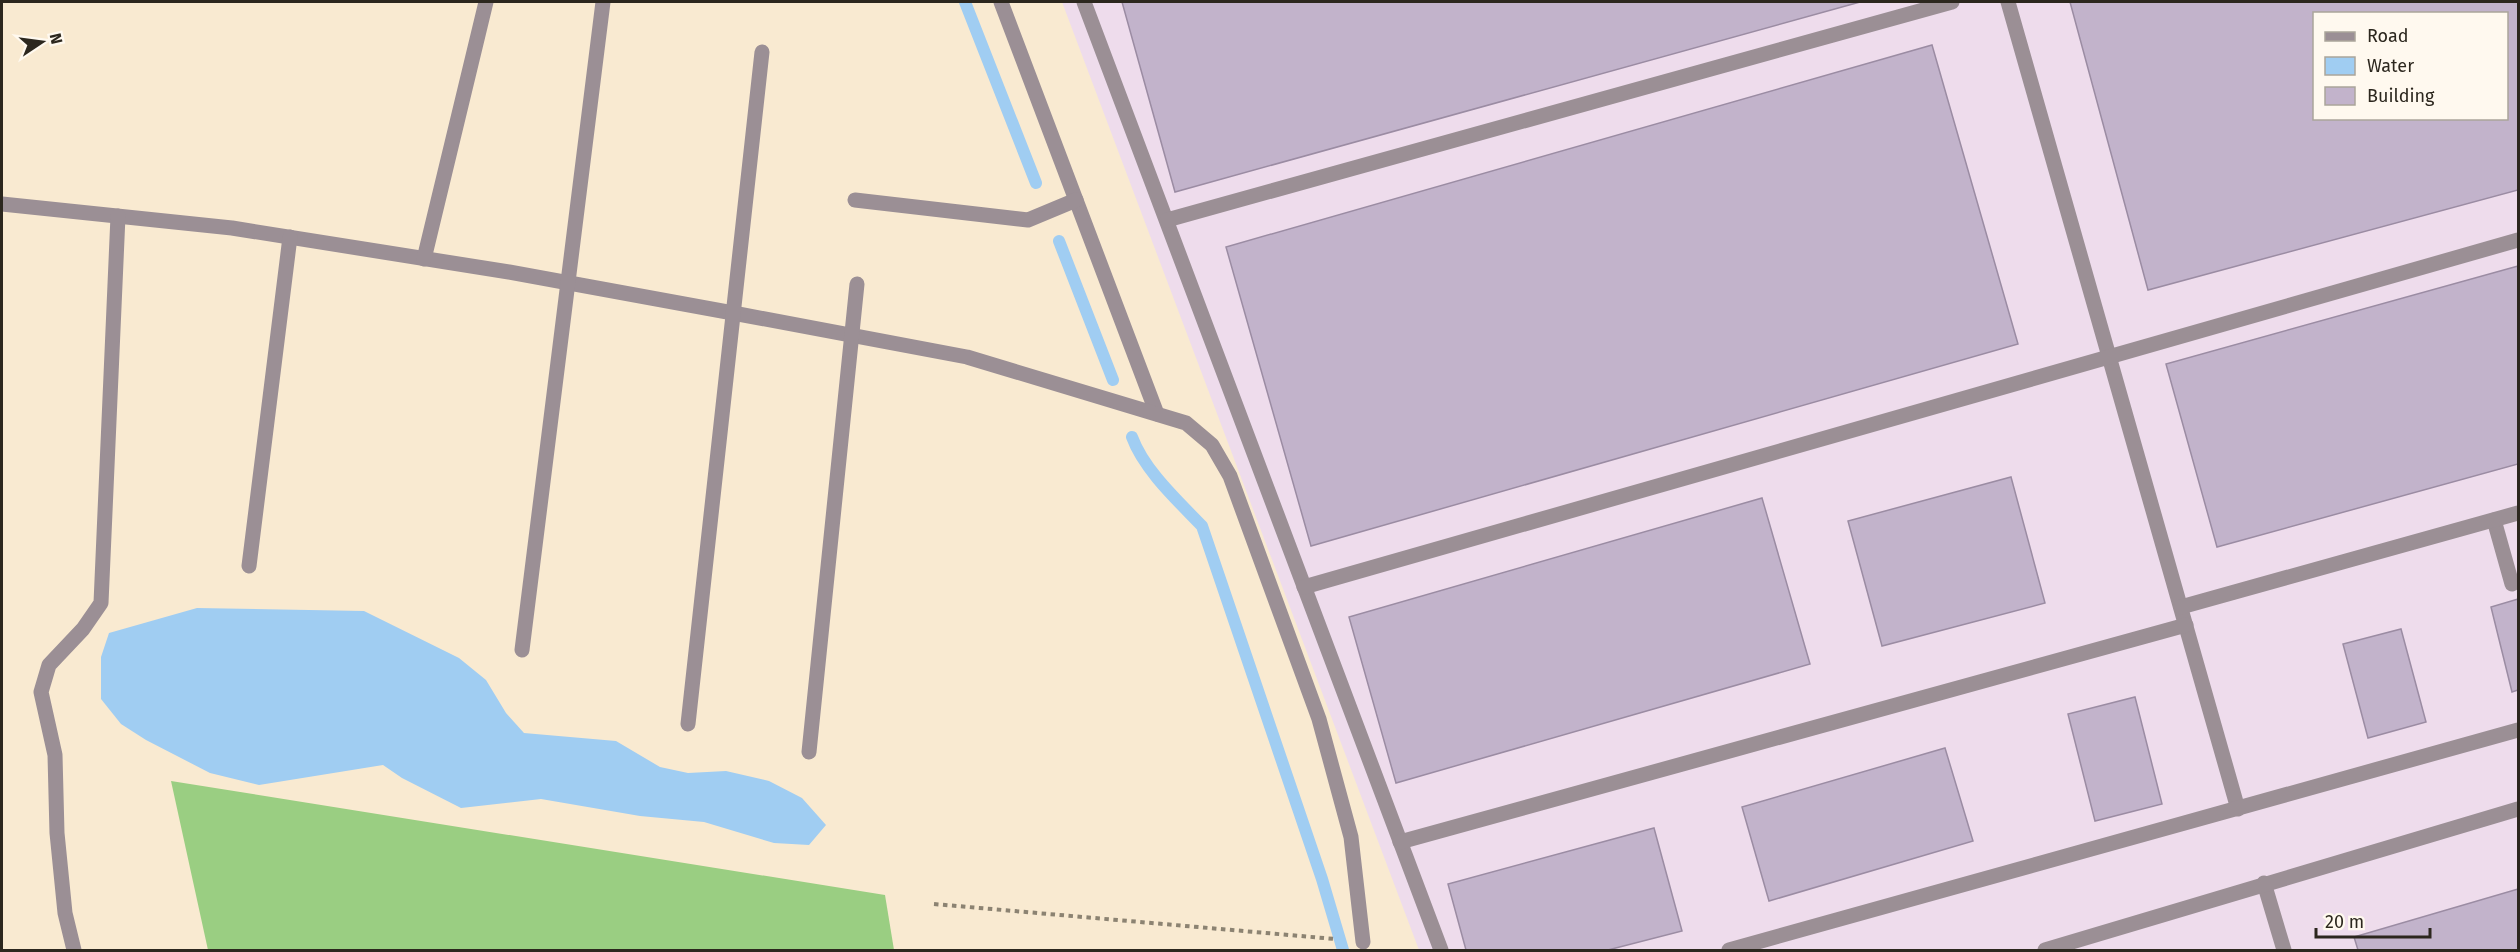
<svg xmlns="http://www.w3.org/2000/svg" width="2520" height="952" font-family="'Fira Sans',sans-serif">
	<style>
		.industrial { fill: #eedcec; fill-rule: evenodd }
		.forest { fill: #9ace82 }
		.water { fill: #a0cdf2 }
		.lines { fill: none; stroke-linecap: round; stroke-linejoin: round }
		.stream { stroke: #a0cdf2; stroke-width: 12 }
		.building { fill: #c2b3cb; stroke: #9b8ca3; stroke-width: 1.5; fill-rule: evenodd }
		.path { stroke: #8c8372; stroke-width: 4; stroke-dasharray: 4.5 4.5; stroke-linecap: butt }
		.minor { stroke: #9b8f95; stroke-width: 15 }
	</style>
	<rect width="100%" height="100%" fill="#f9ead1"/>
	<path class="industrial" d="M1062,2h1456v948h-1099zM2314,14h192v104h-192z"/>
	<polygon class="forest" points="171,781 885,895 894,950 208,950"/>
	<polygon class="water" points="197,608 364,611 459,658 486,680 506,713 524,733 616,741 660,767 688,773 726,771 769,781 802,798 826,825 809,845 774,843 704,822 640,816 541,799 461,808 402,778 383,765 259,785 210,773 146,740 121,724 101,699 101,657 109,633"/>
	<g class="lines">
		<g class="stream">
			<polyline points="965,2 1036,183"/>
			<polyline points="1059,241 1113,380"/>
			<path d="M1132,437c12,33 46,64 70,89l120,353 21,71"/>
		</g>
	</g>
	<g class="building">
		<polygon points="1122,2 1860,2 1175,192"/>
		<path d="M2070,2h448v188l-370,100zM2314,14h192v104h-192z"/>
		<polygon points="1932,45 2018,344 1311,546 1226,247"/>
		<polygon points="2518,266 2518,464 2217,547 2166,364"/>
		<polygon points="2011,477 2045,603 1882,646 1848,521"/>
		<polygon points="1762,498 1810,664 1396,783 1349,617"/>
		<polygon points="2518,599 2518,690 2512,692 2491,607"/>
		<polygon points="2401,629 2426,722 2368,738 2343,644"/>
		<polygon points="2135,697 2162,804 2095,821 2068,714"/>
		<polygon points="1945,748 1973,841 1769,901 1742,807"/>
		<polygon points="1654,828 1682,931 1608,950 1466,950 1448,884"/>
		<polygon points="2518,889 2518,950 2358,950 2354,937"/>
	</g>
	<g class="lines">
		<polyline class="path" points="934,904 1335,939"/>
		<g class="minor">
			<polyline points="1001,2 1157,414"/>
			<polyline points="1084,2 1441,950"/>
			<polyline points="2008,2 2238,809"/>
			<polyline points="855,200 1028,220 1076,200"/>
			<polyline points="2,204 232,228 509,272 733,313 967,357 1186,423 1212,445 1230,476 1319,719 1351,837 1363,942"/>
			<polyline points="1167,220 1952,2"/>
			<polyline points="424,259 486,2"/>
			<polyline points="2494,520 2512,584"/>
			<polyline points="249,566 290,237"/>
			<polyline points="1304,587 2518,240"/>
			<polyline points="2181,607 2518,513"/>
			<polyline points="522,650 603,2"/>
			<polyline points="688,724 762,52"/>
			<polyline points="809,752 857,284"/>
			<polyline points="1400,842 2186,625"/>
			<polyline points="2264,883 2284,950"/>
			<polyline points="74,950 65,913 57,833 55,755 41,692 49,665 83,629 101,603 118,216"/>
			<polyline points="1729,950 2518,730"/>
			<polyline points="2045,950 2518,809"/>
		</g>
	</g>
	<rect width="2520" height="952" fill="none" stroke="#2c271e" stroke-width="6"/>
	<rect x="2313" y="12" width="195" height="108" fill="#fff9ef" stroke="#aba59b" stroke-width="1.5"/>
	<rect x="2325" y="32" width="30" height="9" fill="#9b8f95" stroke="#aba59b" stroke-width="1.5"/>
	<text x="2367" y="42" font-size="18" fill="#2c271e">Road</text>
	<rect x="2325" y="57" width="30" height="18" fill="#a0cdf2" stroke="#aba59b" stroke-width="1.5"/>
	<text x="2367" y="72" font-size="18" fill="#2c271e">Water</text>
	<rect x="2325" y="87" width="30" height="18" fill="#c2b3cb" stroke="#aba59b" stroke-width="1.5"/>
	<text x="2367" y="102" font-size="18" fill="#2c271e">Building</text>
	<g transform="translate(42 42) rotate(77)" stroke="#fff9ef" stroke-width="4.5" paint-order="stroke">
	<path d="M0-4.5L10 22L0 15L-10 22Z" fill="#2c271e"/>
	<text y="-9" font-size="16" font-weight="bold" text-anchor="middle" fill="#2c271e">N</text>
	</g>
	<path d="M2316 928v9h114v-9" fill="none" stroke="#2c271e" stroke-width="3"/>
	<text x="2325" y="928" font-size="18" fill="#2c271e" stroke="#fff9ef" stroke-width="4.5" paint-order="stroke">20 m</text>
</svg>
